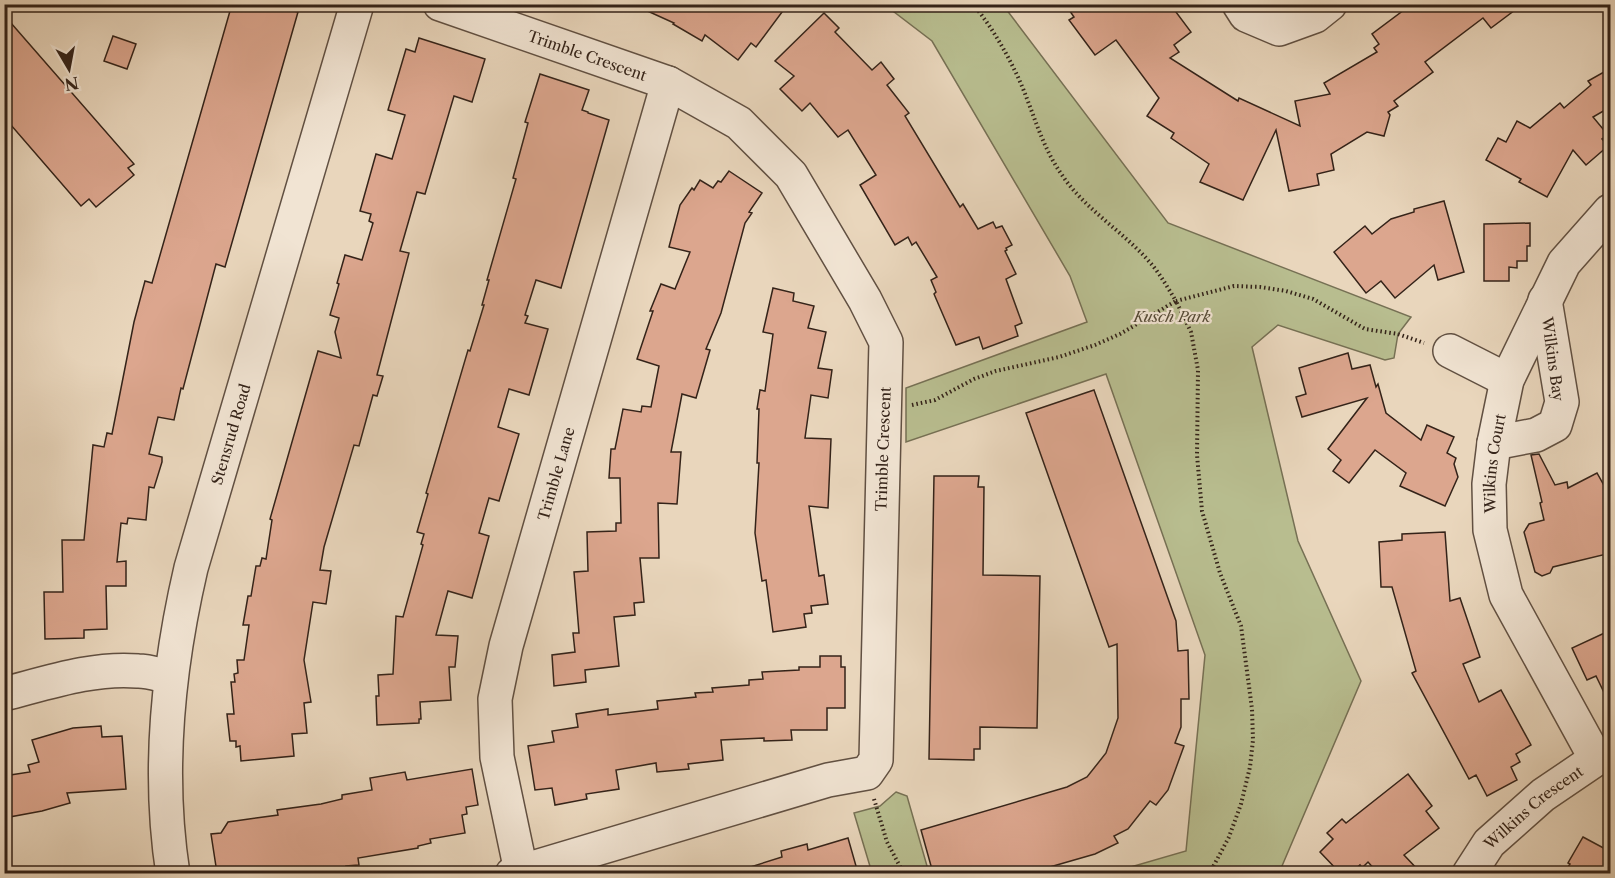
<svg xmlns="http://www.w3.org/2000/svg" width="1615" height="878" font-family="'Libre Caslon Text',serif">
	<style>
		.green { fill: #b8bd8f; stroke: #767054; stroke-width: 1.5 }
		.building { fill: #dca68e; stroke: #342319; stroke-width: 1.5 }
		.lines { fill: none; stroke-linecap: round; stroke-linejoin: round }
		.minor-casing { stroke: #615042; stroke-width: 36 }
		.path { stroke: #342319; stroke-width: 4; stroke-dasharray: 1.5 3; stroke-linecap: butt }
		.minor { stroke: #f1e4d3; stroke-width: 33 }
		.labels { text-anchor: middle; dominant-baseline: central; stroke-width: 4.5; stroke-linejoin: round; paint-order: stroke }
		.street-label { font-size: 15px; fill: #342319; stroke: #f1e4d3 }
		.park-label { font-size: 15px; font-style: italic; fill: #554a36; stroke: #f1e4d3 }
	</style>
	<rect width="100%" height="100%" fill="#e9d6bc"/>
	<filter id="stains"><feTurbulence type="fractalNoise" baseFrequency=".00333" numOctaves="4"/><feColorMatrix values="0 0 0 0 .2 0 0 0 0 .09 0 0 0 0 .02 0 0 0 .5 -.17"/></filter>
	<radialGradient id="worn" r=".72"><stop offset=".6" stop-color="#630" stop-opacity="0"/><stop offset="1" stop-color="#630" stop-opacity=".3"/></radialGradient>
	<g class="green">
		<polygon points="885,5 1003,5 1168,223 1411,317 1398,334 1394,358 1385,360 1278,325 1252,347 1298,541 1361,681 1279,873 1110,873 1186,851 1205,655 1106,374 906,442 906,388 1087,322 1070,276 932,41"/>
		<polygon points="896,792 907,796 929,873 872,873 854,813 880,806"/>
	</g>
	<g class="building">
		<polygon points="232,4 292,4 290,10 298,12 225,267 216,264 183,389 181,388 174,420 158,417 149,454 162,457 162,462 154,488 149,487 146,520 128,518 127,524 121,523 117,562 126,561 126,586 106,586 107,629 84,630 84,638 45,639 44,592 63,592 62,540 84,540 93,445 104,447 107,433 112,434 134,322 145,281 152,283"/>
		<polygon points="632,4 788,4 756,47 751,43 738,60 705,35 702,41 673,24 674,23"/>
		<polygon points="1065,4 1170,4 1191,32 1174,45 1179,52 1170,58 1238,101 1239,98 1300,126 1295,101 1330,94 1324,83 1377,52 1374,48 1379,44 1372,34 1412,4 1523,4 1491,28 1483,18 1425,62 1433,72 1394,101 1398,106 1388,112 1390,115 1384,136 1367,132 1331,154 1334,170 1317,174 1319,185 1289,191 1276,130 1243,200 1200,182 1209,164 1171,138 1174,133 1147,116 1159,98 1116,40 1095,55 1069,20 1074,17"/>
		<polygon points="824,13 839,28 835,32 872,70 881,62 894,79 887,85 909,113 905,116 960,207 963,204 978,229 993,222 996,228 1002,226 1012,245 1006,248 1007,250 1005,251 1016,274 1006,279 1022,323 1015,326 1018,336 983,349 979,337 956,345 934,294 936,292 931,280 937,277 916,242 912,245 908,237 895,245 860,185 876,175 848,130 838,137 810,103 802,111 780,89 794,76 775,61"/>
		<polygon points="4,15 134,164 128,168 134,175 96,207 89,199 81,206 4,117"/>
		<polygon points="113,36 136,44 127,69 104,61"/>
		<polygon points="419,38 485,59 472,102 454,96 425,194 417,192 400,251 409,253 377,375 383,376 377,396 373,395 359,446 354,445 324,547 320,570 331,571 326,604 313,602 304,660 311,702 304,703 307,733 292,734 294,756 241,761 240,746 236,747 236,741 230,741 227,714 234,714 231,682 235,682 234,674 238,673 237,660 244,660 249,625 243,625 248,596 251,596 256,566 260,566 262,558 266,559 272,520 270,519 318,351 341,358 335,332 339,318 330,315 339,284 337,283 345,255 362,260 373,223 369,221 371,214 360,211 376,154 392,159 405,115 388,110 406,49 415,52"/>
		<polygon points="1611,68 1611,120 1605,110 1593,117 1608,135 1602,139 1608,146 1586,165 1573,150 1547,197 1519,182 1521,179 1486,160 1498,138 1506,142 1517,121 1530,128 1560,103 1564,108 1591,85 1588,81"/>
		<polygon points="540,74 589,90 582,110 588,112 588,113 609,120 561,288 536,280 525,315 528,316 525,323 548,329 529,395 509,389 498,427 519,434 499,501 489,498 479,533 489,536 472,598 448,591 436,635 458,636 455,667 449,667 451,700 420,702 421,719 419,719 419,723 377,725 376,696 379,696 378,675 393,674 396,616 403,617 423,545 421,544 424,534 417,532 428,494 426,493 468,350 470,351 484,305 482,305 489,280 487,280 516,179 513,178 528,123 525,122"/>
		<polygon points="729,171 762,193 749,212 752,213 745,223 721,313 706,349 710,350 696,398 682,394 671,452 681,452 677,504 658,503 659,558 640,558 644,602 634,603 635,615 614,617 619,666 585,670 586,682 554,686 552,655 575,652 573,633 579,633 574,572 588,571 587,532 616,531 616,523 621,523 620,478 609,478 611,449 615,449 623,409 641,412 642,406 651,407 659,366 637,359 653,311 650,311 661,284 675,289 690,252 669,247 680,205 692,188 694,190 700,180 713,188 718,181 721,182"/>
		<polygon points="1444,201 1464,272 1438,280 1434,265 1395,298 1381,281 1366,293 1334,252 1365,226 1372,234 1391,219 1414,212 1414,209"/>
		<polygon points="1530,223 1530,246 1527,246 1527,261 1517,261 1517,268 1509,267 1509,281 1484,281 1484,224"/>
		<polygon points="773,288 794,293 793,301 814,306 808,328 826,332 818,368 832,370 828,398 811,395 805,438 831,439 828,508 809,506 819,576 824,575 828,604 811,606 812,613 804,614 806,627 773,632 766,580 762,581 755,533 759,463 757,463 759,409 757,409 760,390 765,391 773,334 763,332"/>
		<polygon points="1348,353 1352,369 1370,365 1376,387 1378,384 1386,413 1421,440 1427,425 1454,437 1447,453 1456,458 1454,464 1458,477 1445,506 1400,486 1406,473 1375,450 1349,483 1333,471 1341,460 1328,449 1367,398 1302,417 1296,397 1306,394 1299,368"/>
		<polygon points="1094,390 1176,621 1178,651 1188,650 1189,699 1181,699 1181,727 1175,743 1184,746 1168,790 1156,805 1150,801 1128,829 1114,836 1118,843 1095,854 1029,873 933,873 921,830 1067,787 1087,777 1106,753 1118,718 1117,644 1109,647 1026,413"/>
		<polygon points="1539,454 1555,485 1567,482 1568,488 1597,473 1611,498 1611,553 1553,567 1550,573 1542,576 1535,572 1524,532 1529,524 1544,520 1540,503 1542,502 1531,455"/>
		<polygon points="934,476 979,476 978,487 984,487 983,575 1040,576 1037,728 980,727 980,749 974,749 974,760 929,759"/>
		<polygon points="1445,532 1450,601 1460,598 1480,657 1463,664 1479,702 1501,690 1531,745 1516,754 1520,762 1511,767 1517,780 1487,796 1476,775 1469,779 1412,673 1416,671 1392,587 1381,587 1379,542 1402,540 1402,534"/>
		<polygon points="1611,630 1611,707 1596,676 1587,680 1572,648"/>
		<polygon points="820,656 841,656 841,667 845,667 845,708 827,708 827,730 791,730 792,740 764,741 764,738 721,740 723,760 688,764 689,769 657,772 656,763 616,770 619,789 586,794 587,799 555,805 552,788 535,790 528,746 554,742 552,731 578,727 576,714 608,709 608,715 658,709 657,701 696,697 695,693 713,692 712,688 749,685 749,680 763,679 762,672 799,670 799,667 820,667"/>
		<polygon points="101,726 102,737 122,736 126,789 67,793 70,803 42,811 4,818 4,776 30,772 28,765 39,762 32,740 73,728"/>
		<polygon points="472,769 478,805 466,807 467,814 462,815 465,833 430,839 431,843 418,846 418,848 358,858 359,865 346,866 346,868 308,873 217,873 211,834 221,833 228,822 278,815 277,810 321,804 342,799 342,795 372,790 370,778 405,772 407,780"/>
		<polygon points="1408,774 1432,806 1426,811 1439,828 1404,855 1421,873 1378,873 1368,862 1362,868 1360,865 1351,873 1340,873 1320,852 1333,839 1327,833 1342,819 1346,823"/>
		<polygon points="1583,837 1611,852 1611,873 1564,873 1570,864 1568,863"/>
		<polygon points="848,838 858,873 745,873 744,869 782,857 781,851 807,844 808,850"/>
	</g>
	<g class="lines">
		<g class="minor-casing">
			<g id="minor">
				<path id="s1" d="M440,4l228,79 71,40 52,52 74,125 21,42 -10,418 -9,13 -39,7 -316,94"/>
				<polyline points="1239,4 1246,15 1279,29 1315,16 1330,4"/>
				<polyline points="1450,351 1507,380"/>
				<polyline points="1494,443 1536,435 1555,425 1562,402 1545,300"/>
				<path d="M4,694c43,-11 89,-27 134,-23 11,0 22,4 32,6"/>
				<path id="s2" d="M1596,759l-90,-164 -16,-65 -1,-46 5,-41 13,-63 57,-117 46,-52"/>
				<path id="s3" d="M521,871l-24,-114 -2,-58 11,-53 162,-563"/>
				<path id="s4" d="M173,874c-16,-102 -5,-207 18,-306l166,-564"/>
				<path id="s5" d="M1469,874l20,-31 54,-48 53,-36 14,-5"/>
			</g>
		</g>
		<g class="path">
			<path d="M973,4c18,22 32,46 44,71 16,34 23,69 45,100 24,36 64,58 91,91 9,11 16,24 23,35l58,-15 26,1 26,4 27,8 52,30 33,5 26,9"/>
			<polyline points="912,405 935,400 974,379 996,371 1059,357 1095,345 1120,334 1176,301 1191,332 1198,370 1197,455 1202,511 1220,573 1241,626 1252,709 1253,740 1250,767 1241,804 1229,837 1213,867 1212,874"/>
			<polyline points="874,799 887,842 904,874"/>
			<polyline points="1205,874 1213,867"/>
		</g>
		<use href="#minor" class="minor"/>
	</g>
	<g class="labels">
		<g class="street-label">
			<text stroke="none"><textPath href="#s1" startOffset="156">Trimble Crescent</textPath></text>
			<text transform="translate(1553 359) rotate(82)">Wilkins Bay</text>
			<text stroke="none"><textPath href="#s4" startOffset="448">Stensrud Road</textPath></text>
			<text transform="translate(883 449) rotate(-88)">Trimble Crescent</text>
			<text stroke="none"><textPath href="#s2" startOffset="321">Wilkins Court</textPath></text>
			<text stroke="none"><textPath href="#s3" startOffset="408">Trimble Lane</textPath></text>
			<text stroke="none"><textPath href="#s5" startOffset="94">Wilkins Crescent</textPath></text>
		</g>
		<g class="park-label">
			<text x="1172" y="316">Kusch Park</text>
		</g>
	</g>
	<rect width="1615" height="878" fill="none" stroke="#e9d6bc" stroke-width="24"/>
	<rect x="6" y="6" width="1603" height="866" fill="none" stroke="#342319" stroke-width="3"/>
	<rect x="12" y="12" width="1591" height="854" fill="none" stroke="#342319" stroke-width="1.5"/>
	<g transform="translate(69 69) rotate(170)" stroke="#f1e4d3" stroke-width="4.5" paint-order="stroke">
	<path d="M0-4.5L10 22L0 15L-10 22Z" fill="#342319"/>
	<text y="-9" font-size="16" font-weight="bold" text-anchor="middle" fill="#342319">N</text>
	</g>
	<rect width="100%" height="100%" filter="url(#stains)"/>
	<rect width="100%" height="100%" fill="url(#worn)"/>
</svg>
